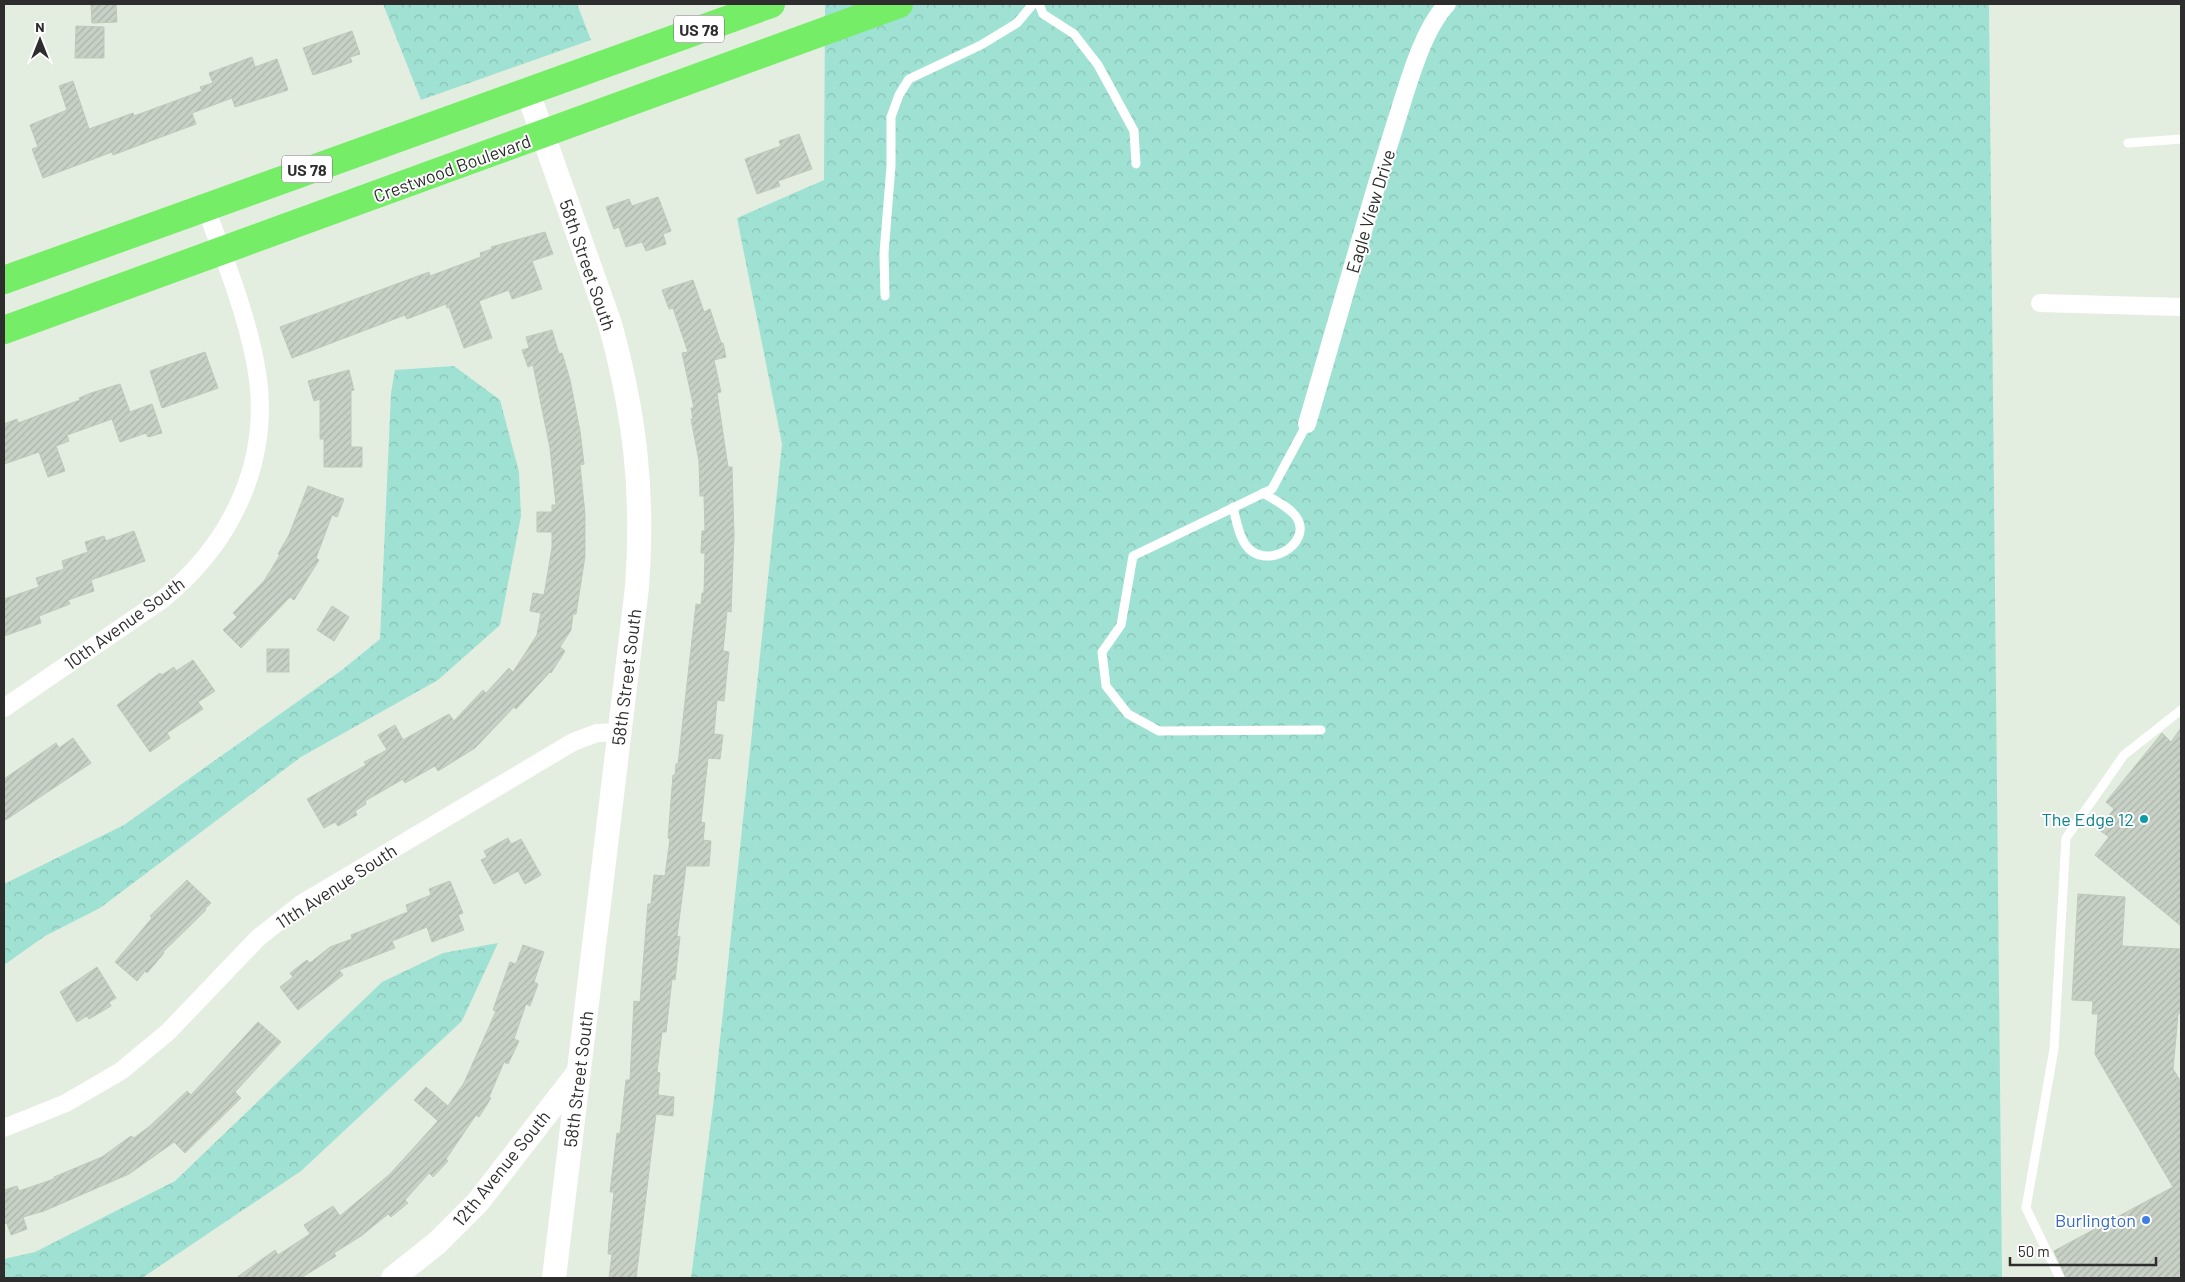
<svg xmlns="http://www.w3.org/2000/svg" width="2185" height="1282" font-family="Barlow,sans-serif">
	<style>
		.forest { fill: url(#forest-crowns) }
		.building { fill: url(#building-hatch); stroke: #bdc9b9 }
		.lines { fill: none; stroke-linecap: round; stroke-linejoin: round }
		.lane { stroke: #fff; stroke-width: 9 }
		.street { stroke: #fff; stroke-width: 18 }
		.secondary { stroke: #fff; stroke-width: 24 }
		.primary { stroke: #76ed66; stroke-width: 28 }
		.culture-dot { fill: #0f9aa8; stroke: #fff; stroke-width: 2 }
		.shop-dot { fill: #3f7fe0; stroke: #fff; stroke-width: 2 }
		.labels { text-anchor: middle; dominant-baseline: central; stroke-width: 4; stroke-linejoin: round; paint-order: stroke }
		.shield { fill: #fff; stroke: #6c6c6c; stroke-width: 1 }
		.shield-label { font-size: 16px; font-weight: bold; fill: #2d2d2d }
		.street-label { font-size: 18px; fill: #2d2d2d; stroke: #fff }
		.culture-label { font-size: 18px; fill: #0d838f; stroke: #fff; text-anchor: end }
		.shop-label { font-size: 18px; fill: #366cbe; stroke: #fff; text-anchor: end }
	</style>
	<defs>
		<pattern id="forest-crowns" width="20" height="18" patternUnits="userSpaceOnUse" patternTransform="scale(1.25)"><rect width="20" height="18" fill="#9fe2d3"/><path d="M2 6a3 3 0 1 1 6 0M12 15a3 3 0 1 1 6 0" fill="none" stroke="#89c2b5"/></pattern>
		<pattern id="building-hatch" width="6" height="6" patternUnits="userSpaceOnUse" patternTransform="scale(1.25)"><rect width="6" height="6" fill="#c8d1c5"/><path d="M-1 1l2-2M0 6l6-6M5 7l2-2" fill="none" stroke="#acb4aa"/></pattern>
	</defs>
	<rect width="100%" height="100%" fill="#e4eee0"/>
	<g class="forest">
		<polygon points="383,4 577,4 591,40 421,100"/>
		<polygon points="825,4 1989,4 2002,1278 691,1278 714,1098 782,444 737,218 824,180"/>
		<polygon points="454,366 500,400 519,472 521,516 500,625 438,680 301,757 100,908 45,936 4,965 4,884 124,825 342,670 380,639 391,393 395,370"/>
		<polygon points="498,943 462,1021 301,1171 142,1278 4,1278 4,1259 35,1252 175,1181 382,982 443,953"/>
	</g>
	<g class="building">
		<polygon points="91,4 116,4 117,22 92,23"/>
		<polygon points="76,26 104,27 104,58 75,58"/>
		<polygon points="352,31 360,54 350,57 352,62 313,75 303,48"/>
		<polygon points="252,57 255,67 277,59 288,90 235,107 232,98 192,113 196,124 113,155 112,152 43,178 32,149 38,147 30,125 67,110 59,86 73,81 89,129 133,113 134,116 202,91 200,87 213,83 209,73"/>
		<polygon points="799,134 812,169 778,181 780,186 757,194 745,159 781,146 779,141"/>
		<polygon points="658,197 671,231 663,234 666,244 646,251 642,242 626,247 619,227 614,229 606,207 629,199 632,206"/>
		<polygon points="545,232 553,254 532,261 542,289 512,299 509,290 479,301 492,338 464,348 449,307 447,308 446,304 407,319 405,315 292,358 280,327 429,272 430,276 481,257 480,253 492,249 491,247"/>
		<polygon points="693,280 704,312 710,309 721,343 723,343 726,357 714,360 721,392 717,393 728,467 732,467 734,535 731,612 727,611 723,651 729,652 724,701 717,700 714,734 723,735 720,759 708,758 701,822 705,823 703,840 711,841 709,866 686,866 677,936 680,937 675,980 672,979 666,1032 662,1032 657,1072 660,1073 658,1095 674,1097 673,1116 656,1114 636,1278 609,1278 612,1254 608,1254 609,1241 614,1192 610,1192 617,1133 620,1134 626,1080 630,1080 634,1001 640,1002 648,904 651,904 654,875 665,876 670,839 668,838 673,775 675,775 676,764 678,764 696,604 701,605 702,593 704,593 705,553 701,553 702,531 705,531 704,496 700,496 699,461 691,419 693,419 691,408 694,408 682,353 688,352 673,308 669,309 662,290"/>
		<polygon points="552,330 559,354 562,353 570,380 580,431 584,464 580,465 585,514 585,556 576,614 573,614 571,630 560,647 565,651 551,673 550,672 516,709 514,707 475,748 438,771 435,766 405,783 403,779 365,801 366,804 355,811 357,815 338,826 335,822 324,828 307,799 366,765 364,762 387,750 378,735 395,725 403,740 449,714 454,721 483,690 486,693 509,668 513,672 537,635 541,613 530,611 533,593 544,595 552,548 552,532 537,532 537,512 552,512 552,505 556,505 550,448 533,365 528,367 522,350 529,348 526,337"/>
		<polygon points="205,352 218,388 162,408 150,371"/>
		<polygon points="349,370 354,390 351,391 351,447 362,447 362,467 324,467 324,439 320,439 320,399 314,401 308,381"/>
		<polygon points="120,384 130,412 152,404 162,433 148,437 146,433 120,442 112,419 67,435 69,441 56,446 65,471 48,477 39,452 4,464 4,424 17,419 18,423 80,400 79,398 91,393"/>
		<polygon points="308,486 344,499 337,517 332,515 316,558 319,560 294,600 290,597 241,648 223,630 237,617 233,613 264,581 280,555 278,554 289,535"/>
		<polygon points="134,531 145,561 91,580 94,591 68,600 70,604 39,616 41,623 4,636 4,599 39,587 36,578 64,569 62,561 88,552 85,542 104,536 106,541"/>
		<polygon points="332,606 349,617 334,641 317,630"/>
		<rect x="267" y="649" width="22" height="23"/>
		<polygon points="193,660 215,691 198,702 203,709 167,733 170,738 150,752 117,705 160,673 162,675 174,667 176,671"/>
		<polygon points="2181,728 2181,926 2095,855 2109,837 2098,829 2114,809 2106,802 2162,733 2171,742"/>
		<polygon points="73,738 91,763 4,821 4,779 56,743 59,748"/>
		<polygon points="508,838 511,844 521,839 541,875 525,884 518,871 494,884 481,860 487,857 484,851"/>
		<polygon points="187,880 211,903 205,909 206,910 163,952 164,953 147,973 145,971 137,981 115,962 152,918 150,916"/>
		<polygon points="450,881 463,913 458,915 464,930 432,942 427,927 392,941 395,948 339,970 343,975 298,1010 280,987 293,977 290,973 307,960 310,963 330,947 352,939 351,935 408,912 406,905 431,895 429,889"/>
		<polygon points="2078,894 2125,897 2122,946 2181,949 2181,1011 2178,1015 2173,1069 2181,1082 2181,1278 2066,1278 2054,1251 2173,1187 2095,1054 2098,1014 2092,1014 2093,1001 2072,1000"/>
		<polygon points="523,945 544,952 534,982 538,984 530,1006 526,1004 514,1039 519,1041 508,1064 504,1062 489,1097 491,1098 479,1117 476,1115 446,1159 448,1161 433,1177 429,1173 405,1200 408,1203 391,1217 388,1214 361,1236 334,1253 336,1256 301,1278 236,1278 275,1250 278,1255 310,1234 304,1225 333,1206 340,1216 390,1174 438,1121 414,1100 426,1087 448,1106 464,1083 496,1011 493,1010 510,962 516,964"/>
		<polygon points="97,967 116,998 109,1002 111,1006 89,1019 87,1016 77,1022 60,992"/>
		<polygon points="258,1022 281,1042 235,1092 241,1098 185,1153 174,1142 129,1174 44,1211 23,1217 27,1229 11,1235 7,1223 4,1224 4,1190 17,1186 19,1191 54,1179 54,1177 102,1157 131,1136 134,1138 150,1126 187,1091 191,1095"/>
	</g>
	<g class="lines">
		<g class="lane">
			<polyline points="1039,4 1043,14 1074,34 1098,65 1134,131 1136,164"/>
			<polyline points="2128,143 2181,139"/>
			<polyline points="885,296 884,253 891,166 891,117 899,95 909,79 981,45 1017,23 1033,4"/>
			<polyline points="1307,424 1272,489 1133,556 1121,625 1102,652 1106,686 1128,714 1159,731 1321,730"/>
			<path d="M1233,507c3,12 5,27 12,37 19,29 68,0 52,-26 -7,-11 -23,-18 -34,-25"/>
			<polyline points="2060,1278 2026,1208 2054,1049 2066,838 2124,755 2181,710"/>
		</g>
		<g class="street">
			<polyline points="2040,303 2181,307"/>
			<path d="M1307,424c29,-99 57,-200 88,-299 12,-37 26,-93 52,-121"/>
			<path d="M4,708l159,-109c72,-59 111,-144 92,-238 -10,-52 -32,-106 -50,-155"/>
			<polyline points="4,1128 66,1103 121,1071 168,1032 258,938 301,904 573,742 597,733 620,732"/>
		</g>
		<g class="secondary">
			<path d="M527,90l83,234c25,91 34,168 27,263l-83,691"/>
			<polyline points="393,1278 437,1243 478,1202 578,1073"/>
		</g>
		<g class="primary">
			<polyline points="4,280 771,4"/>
			<polyline points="4,330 899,4"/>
		</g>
	</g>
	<circle class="culture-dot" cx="2144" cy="819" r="5"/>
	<circle class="shop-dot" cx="2146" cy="1220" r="5"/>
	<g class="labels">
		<g class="shield">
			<rect x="674" y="15.5" width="50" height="27" rx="4"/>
			<rect x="282" y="155.5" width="50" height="27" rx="4"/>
		</g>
		<g class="shield-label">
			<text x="699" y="29">US 78</text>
			<text x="307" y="169">US 78</text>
		</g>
		<g class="street-label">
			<text transform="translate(452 168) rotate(-20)">Crestwood Boulevard</text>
			<text transform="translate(1370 211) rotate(-73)">Eagle View Drive</text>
			<text transform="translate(588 265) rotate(71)">58th Street South</text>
			<text transform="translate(124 623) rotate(-36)">10th Avenue South</text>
			<text transform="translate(626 677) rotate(-83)">58th Street South</text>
			<text transform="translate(336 886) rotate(-33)">11th Avenue South</text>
			<text transform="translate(578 1079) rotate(-83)">58th Street South</text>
			<text transform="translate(501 1168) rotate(-51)">12th Avenue South</text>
		</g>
		<g class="culture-label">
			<text x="2134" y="819">The Edge 12</text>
		</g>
		<g class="shop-label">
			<text x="2136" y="1220">Burlington</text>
		</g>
	</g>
	<rect width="2185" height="1282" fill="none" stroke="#2d2d2d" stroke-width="10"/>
	<g transform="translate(40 40)" stroke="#ffffff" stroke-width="4" paint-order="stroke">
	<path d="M0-4L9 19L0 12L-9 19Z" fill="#2d2d2d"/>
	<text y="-8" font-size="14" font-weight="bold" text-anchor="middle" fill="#2d2d2d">N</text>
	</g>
	<path d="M2010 1257v8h146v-8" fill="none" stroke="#2d2d2d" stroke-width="2.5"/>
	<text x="2018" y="1257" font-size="15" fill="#2d2d2d" stroke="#ffffff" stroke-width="4" paint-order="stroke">50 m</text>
</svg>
